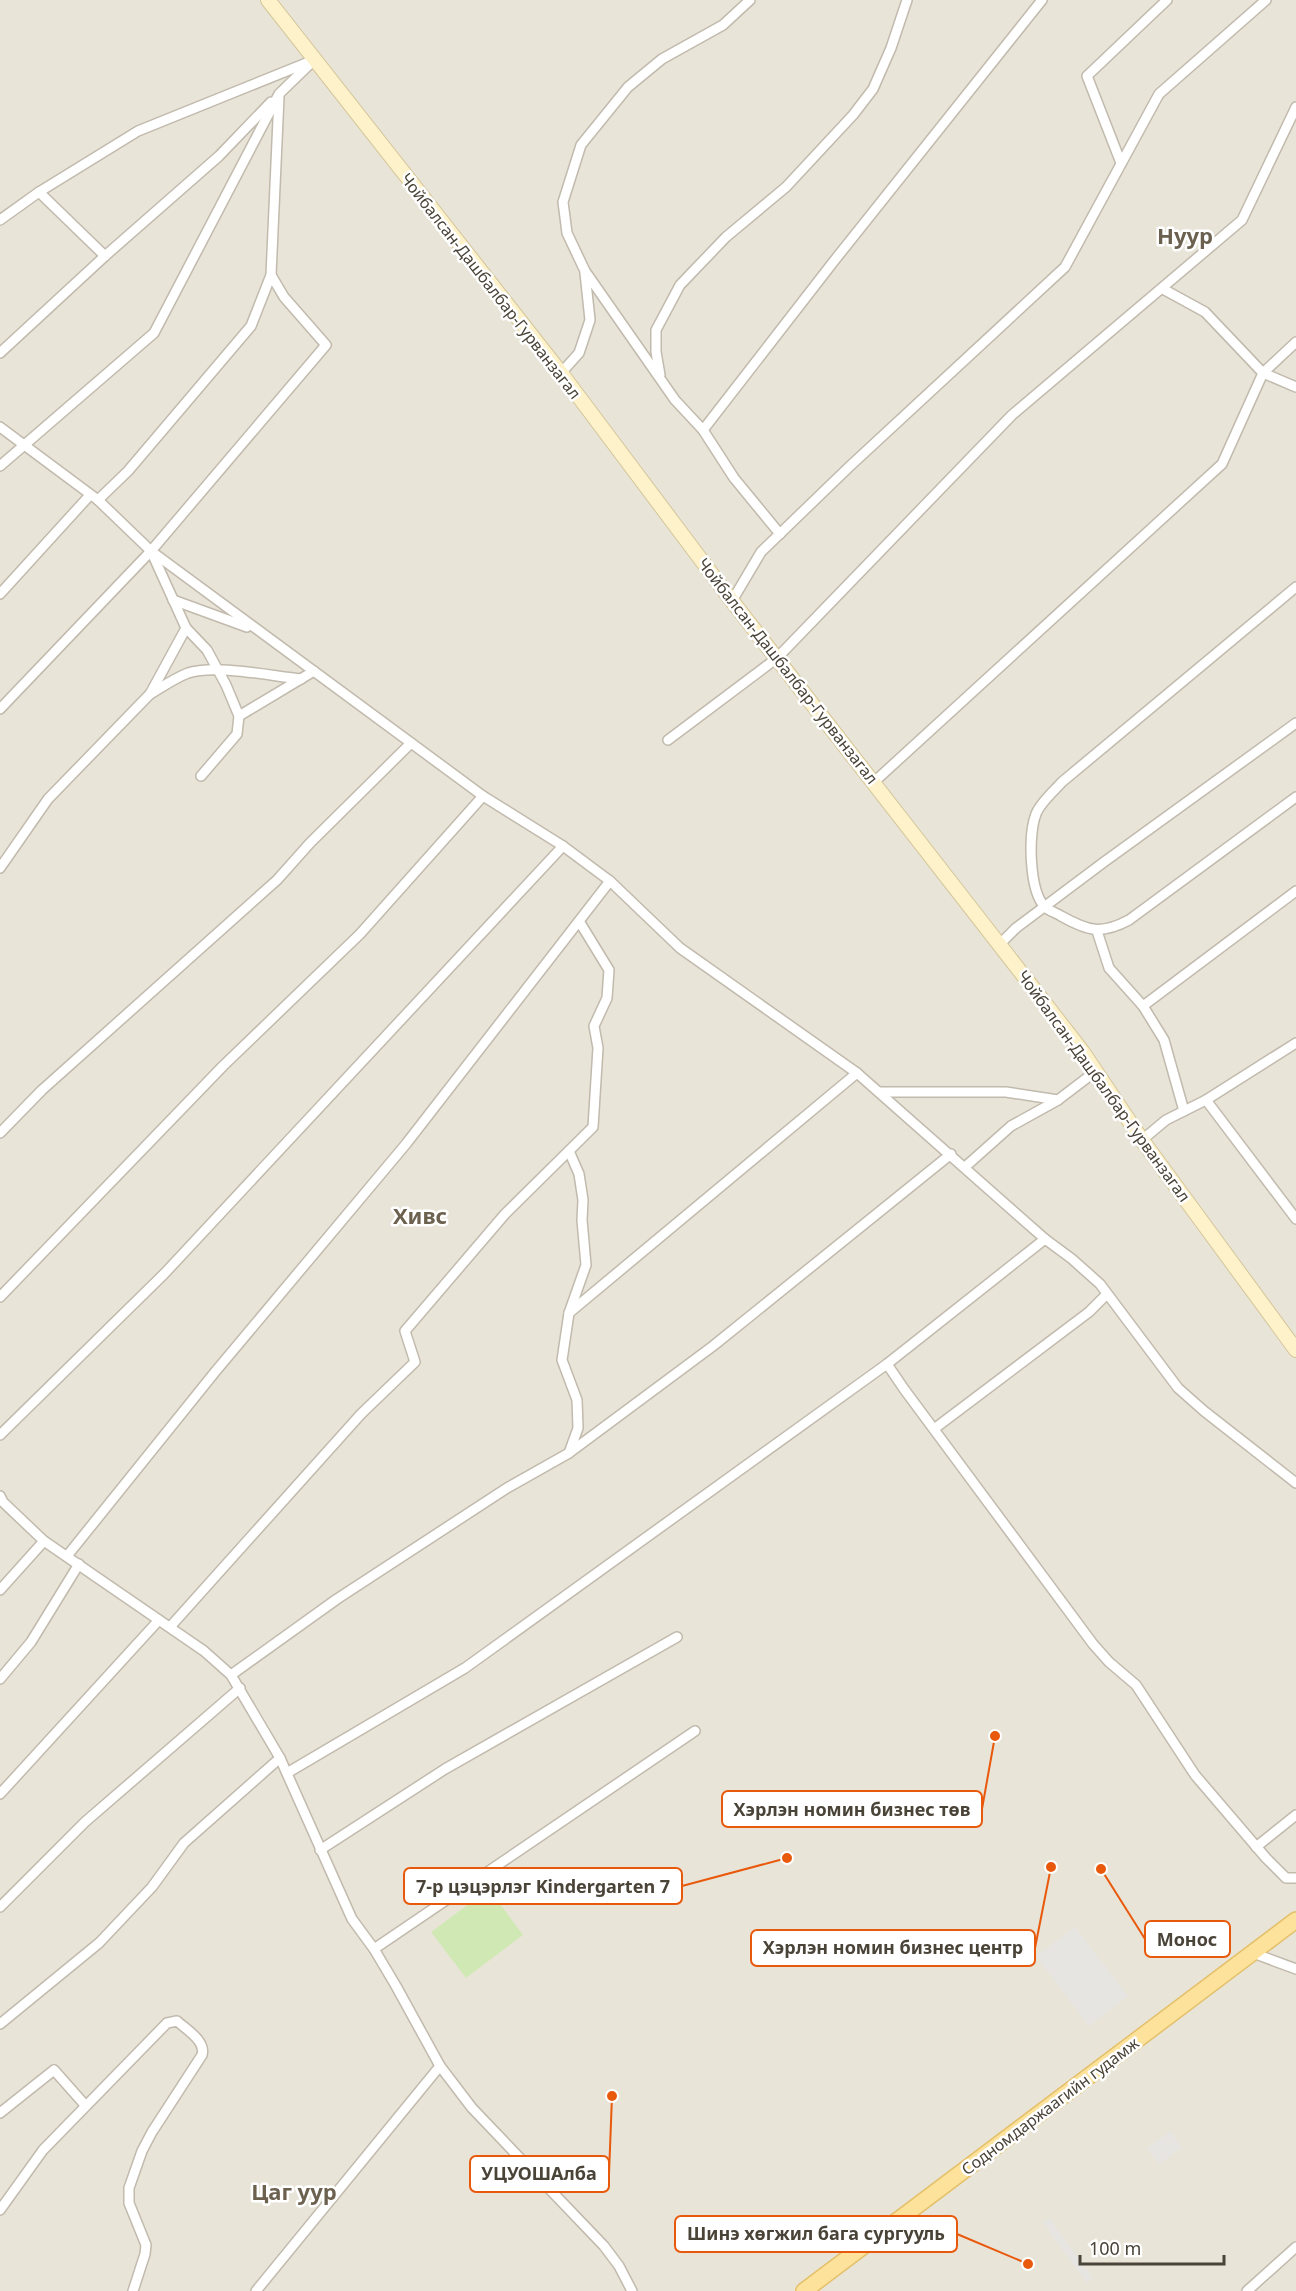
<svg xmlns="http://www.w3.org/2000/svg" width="1296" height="2291" font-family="'Noto Sans',sans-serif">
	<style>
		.residential { fill: #e9e4d8 }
		.green { fill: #d0e9b4 }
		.parking { fill: #e7e5e2 }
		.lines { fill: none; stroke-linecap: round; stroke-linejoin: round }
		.street-casing { stroke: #c1baad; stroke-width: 12 }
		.secondary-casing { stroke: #d4c69a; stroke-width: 16 }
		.primary-casing { stroke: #e4c06a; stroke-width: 18 }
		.street { stroke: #fff; stroke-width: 9 }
		.secondary { stroke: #fef2cb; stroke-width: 14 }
		.primary { stroke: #fde29b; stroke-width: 15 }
		.labels { text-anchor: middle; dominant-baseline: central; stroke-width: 5; stroke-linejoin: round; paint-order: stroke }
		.street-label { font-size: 16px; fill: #494338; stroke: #fff }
		.district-label { font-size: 22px; font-weight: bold; fill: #6c614f; stroke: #fff }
		.leader { fill: none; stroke: #e8590c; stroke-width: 2 }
		.callout-dot { fill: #e8590c; stroke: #fff; stroke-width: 2 }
		.callout { fill: #fff; stroke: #e8590c; stroke-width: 2 }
		.callout-label { font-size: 18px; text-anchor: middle; font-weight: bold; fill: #494338 }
	</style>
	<rect width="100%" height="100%" fill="#f5f2ea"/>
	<rect class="residential" x="0" y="0" width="1296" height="2291"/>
	<polygon class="green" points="489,1889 523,1935 466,1978 431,1932"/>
	<g class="parking">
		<polygon points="1075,1927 1128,1996 1089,2026 1036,1956"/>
		<polygon points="1170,2131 1182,2147 1159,2165 1147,2148"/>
		<polygon points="1049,2218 1093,2278 1087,2283 1043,2223"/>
	</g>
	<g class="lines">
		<g class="street-casing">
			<g id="street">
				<polyline points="750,0 723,25 662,59 628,87 581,145 563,202 567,233 585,271 675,400 703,430 734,478 780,534"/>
				<polyline points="1121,163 1087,76 1167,0"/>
				<polyline points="39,192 105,256"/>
				<polyline points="0,220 39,192 138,131 309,62"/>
				<polyline points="1163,289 1205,312 1263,373 1296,387"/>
				<polyline points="0,353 105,256 219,156 271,102"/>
				<polyline points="561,373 579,353 590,320 585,273"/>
				<polyline points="660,375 656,352 656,330 680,285 726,237 786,187 853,115 873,89 891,48 907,0"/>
				<polyline points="0,427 98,500 151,551 186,628 207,650 226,685 239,716 237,734 201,776"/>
				<polyline points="703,430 834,261 1042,0"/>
				<polyline points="0,466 154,333 279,94 314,60"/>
				<polyline points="98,500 128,471 251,326 271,275 279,97"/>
				<polyline points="151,551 483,796 563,846 610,881 680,948 857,1073 1045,1239 1072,1259 1100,1284 1178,1388 1204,1411 1296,1483"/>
				<path d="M1296,587l-234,195c-8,9 -22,21 -26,32 -8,20 -7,77 9,93 4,4 12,6 16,9 27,15 40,19 68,4l167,-123"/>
				<polyline points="0,594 90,495"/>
				<polyline points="173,600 247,627"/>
				<polyline points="732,601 761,552 849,467 1065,267 1159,94 1266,0"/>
				<path d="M150,694c12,-7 25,-16 38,-21 27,-9 83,3 113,6"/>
				<polyline points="0,709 151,551 326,345 284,297 271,275"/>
				<polyline points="239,716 314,671"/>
				<polyline points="668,740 777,658 1012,415 1242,220 1296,107"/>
				<polyline points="874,782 1222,464 1263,373 1296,342"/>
				<polyline points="0,868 48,799 150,694 186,628"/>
				<polyline points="1097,931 1109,968 1143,1006 1164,1040 1184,1111"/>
				<polyline points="1000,944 1016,928 1104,862 1296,723"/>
				<polyline points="1143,1006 1296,891"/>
				<polyline points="879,1092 1006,1092 1058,1100 1096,1071"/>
				<polyline points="1206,1100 1296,1219"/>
				<polyline points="0,1133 42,1090 277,880 310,843 411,743"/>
				<polyline points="1142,1140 1166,1120 1206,1100 1296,1043"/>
				<polyline points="965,1167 1011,1126 1058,1100"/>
				<polyline points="0,1297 223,1066 360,934 483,796"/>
				<polyline points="569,1313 857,1073"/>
				<polyline points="887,1364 904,1389 1093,1644 1109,1662 1136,1685 1195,1775 1266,1858 1286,1878 1296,1878"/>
				<polyline points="934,1429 1089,1312 1107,1294"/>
				<polyline points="0,1435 164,1274 563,846"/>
				<polyline points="569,1453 578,1428 577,1400 562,1360 569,1313 586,1265 582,1220 583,1200 579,1174 569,1151"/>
				<polyline points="0,1496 3,1502 44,1541 204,1651 231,1675 280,1758 352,1919 374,1949 396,1986 440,2066 472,2108 604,2246 619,2266 632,2291"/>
				<polyline points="67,1556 215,1372 406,1144 610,881"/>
				<polyline points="0,1590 44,1541"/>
				<polyline points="170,1627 361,1414 415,1362 405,1331 505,1214 593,1127 598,1048 594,1026 607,998 609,970 579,921"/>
				<polyline points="231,1675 337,1599 507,1488 569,1453 713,1346 951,1154"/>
				<polyline points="0,1679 31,1642 79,1564"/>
				<polyline points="287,1773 465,1668 887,1364 1045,1239"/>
				<polyline points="0,1794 159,1620"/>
				<polyline points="1256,1847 1296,1815"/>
				<polyline points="320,1850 445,1769 677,1637"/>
				<polyline points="0,1907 85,1822 240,1688"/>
				<polyline points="374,1949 695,1731"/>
				<polyline points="1253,1953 1296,1969"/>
				<polyline points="0,2024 99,1943 152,1887 184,1843 280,1758"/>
				<polyline points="0,2113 54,2070 85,2105"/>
				<path d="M0,2210l43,-60 124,-127 10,-2c10,9 29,20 25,34l-50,77 -10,19 -13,37v15l17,42 -1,9 -12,37"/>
				<polyline points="256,2291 440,2066"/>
				<polyline points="1247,2291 1296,2247"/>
			</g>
		</g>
		<g class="secondary-casing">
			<polyline id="secondary" points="268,0 561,373 732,601 1082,1051 1142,1140 1296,1350"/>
		</g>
		<g class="primary-casing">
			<polyline id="primary" points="804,2291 1296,1920"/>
		</g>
		<use href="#street" class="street"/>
		<use href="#secondary" class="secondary"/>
		<use href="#primary" class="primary"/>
	</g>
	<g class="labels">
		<g class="street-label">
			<text transform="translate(491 286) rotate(52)">Чойбалсан-Дашбалбар-Гурванзагал</text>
			<text transform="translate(788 671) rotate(52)">Чойбалсан-Дашбалбар-Гурванзагал</text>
			<text transform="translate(1104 1086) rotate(54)">Чойбалсан-Дашбалбар-Гурванзагал</text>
			<text transform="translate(1050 2106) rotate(-37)">Содномдаржаагийн гудамж</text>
		</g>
		<g class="district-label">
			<text x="1185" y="235">Нуур</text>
			<text x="420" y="1215">Хивс</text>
			<text x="294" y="2191">Цаг уур</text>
		</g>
	</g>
	<path class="leader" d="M995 1736L982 1809M787 1858L682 1886M1101 1869L1145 1939M1051 1867L1035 1948M612 2096L609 2174M1028 2264L957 2234"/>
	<g class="callout-dot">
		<circle cx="995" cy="1736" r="6"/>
		<circle cx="787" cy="1858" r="6"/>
		<circle cx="1101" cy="1869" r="6"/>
		<circle cx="1051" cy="1867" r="6"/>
		<circle cx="612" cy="2096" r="6"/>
		<circle cx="1028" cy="2264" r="6"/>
	</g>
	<g class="callout">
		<rect x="722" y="1791" width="260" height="36" rx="6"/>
		<rect x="404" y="1868" width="278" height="36" rx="6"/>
		<rect x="1145" y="1921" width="85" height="36" rx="6"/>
		<rect x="751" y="1930" width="284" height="36" rx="6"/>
		<rect x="470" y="2156" width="139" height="36" rx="6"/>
		<rect x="675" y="2216" width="282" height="36" rx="6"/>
	</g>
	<g class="callout-label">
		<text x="852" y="1816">Хэрлэн номин бизнес төв</text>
		<text x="543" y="1893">7-р цэцэрлэг Kindergarten 7</text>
		<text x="1187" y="1946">Монос</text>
		<text x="893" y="1954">Хэрлэн номин бизнес центр</text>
		<text x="539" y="2180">УЦУОШАлба</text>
		<text x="816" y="2240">Шинэ хөгжил бага сургууль</text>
	</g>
	<path d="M1080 2255v9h144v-9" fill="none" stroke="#494338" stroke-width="3"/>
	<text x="1089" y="2255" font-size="18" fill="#494338" stroke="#ffffff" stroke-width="4.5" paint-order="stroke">100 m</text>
</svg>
